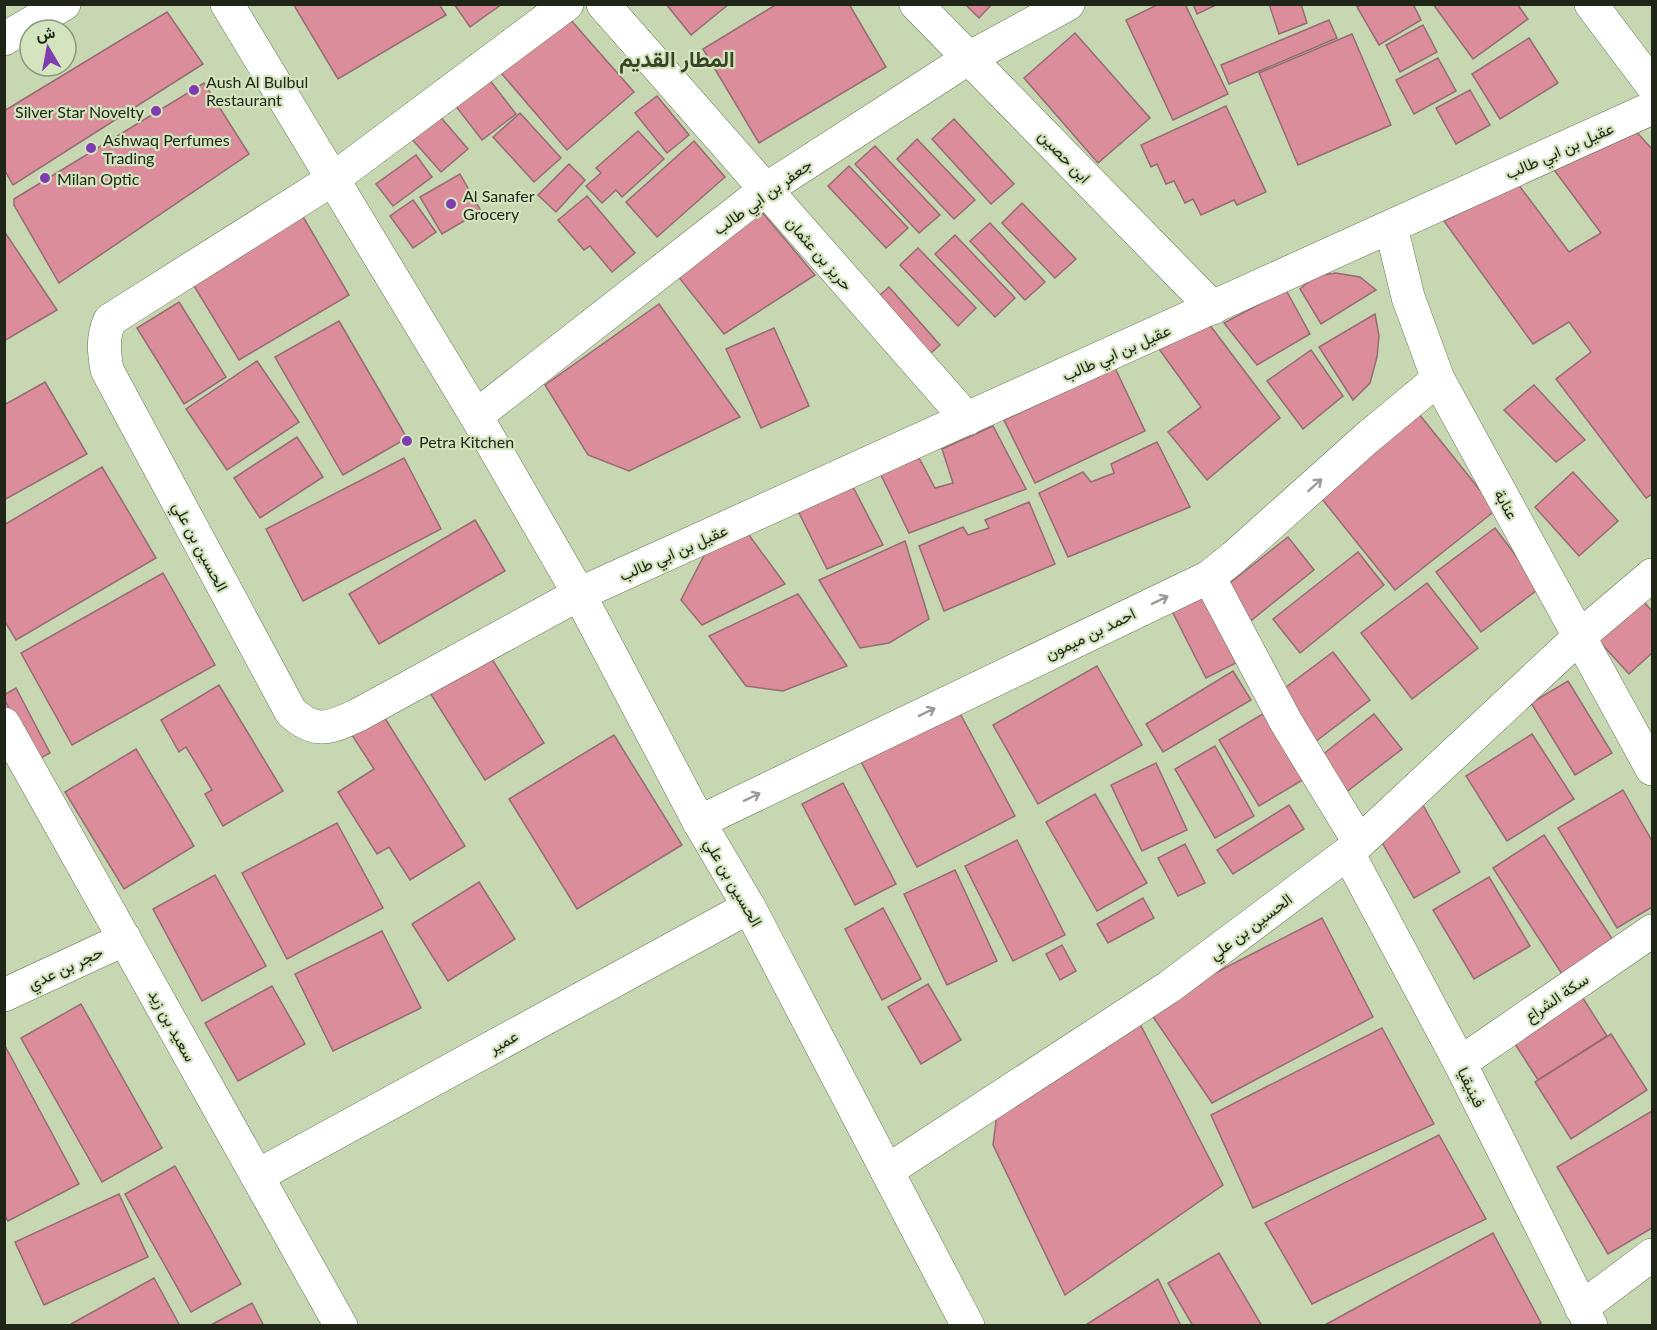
<svg xmlns="http://www.w3.org/2000/svg" width="1657" height="1330" font-family="Lato,Vazirmatn,sans-serif">
	<style>
		.building { fill: #db8d9c; stroke: #956c73; stroke-width: 1.5 }
		.lines { fill: none; stroke-linecap: round; stroke-linejoin: round }
		.minor-casing { stroke: #657452; stroke-width: 34 }
		.tertiary-casing { stroke: #657452; stroke-width: 34 }
		.minor { stroke: #fff; stroke-width: 33 }
		.tertiary { stroke: #fff; stroke-width: 33 }
		.oneway { stroke: #9a9d97 }
		.poi-dot { fill: #7f3cb1; stroke: #d3e4be; stroke-width: 2 }
		.labels { text-anchor: middle; dominant-baseline: central; stroke-width: 4.5; stroke-linejoin: round; paint-order: stroke }
		.poi-label { font-size: 16px; fill: #1f2517; stroke: #d3e4be; text-anchor: start }
		.street-label { font-size: 16px; fill: #1f2517; stroke: #d3e4be }
		.district-label { font-size: 22px; font-weight: bold; fill: #374525; stroke: #d3e4be }
	</style>
	<rect width="100%" height="100%" fill="#c6d7b1"/>
	<g class="building">
		<polygon points="295,4 439,4 446,15 338,79 295,7"/>
		<polygon points="454,4 502,4 470,27"/>
		<polygon points="666,4 729,4 691,35"/>
		<polygon points="777,4 849,4 886,67 759,143 703,49"/>
		<polygon points="965,4 992,4 979,18"/>
		<polygon points="1159,4 1185,4 1228,94 1173,120 1126,20"/>
		<polygon points="1193,4 1218,4 1197,14"/>
		<polygon points="1269,4 1301,4 1307,23 1279,34"/>
		<polygon points="1362,4 1413,4 1421,20 1379,45 1357,7"/>
		<polygon points="1433,4 1517,4 1528,19 1473,59"/>
		<polygon points="562,10 634,92 567,150 496,67"/>
		<polygon points="167,12 203,64 13,185 4,169 4,111"/>
		<polygon points="1329,20 1337,38 1229,84 1221,65"/>
		<polygon points="1423,25 1437,52 1400,72 1386,45"/>
		<polygon points="1075,33 1150,118 1098,163 1024,78"/>
		<polygon points="1352,34 1391,125 1298,165 1259,73"/>
		<polygon points="1529,38 1558,83 1500,119 1472,74"/>
		<polygon points="1438,58 1456,91 1414,114 1396,80"/>
		<polygon points="485,74 516,114 482,140 451,100"/>
		<polygon points="204,83 249,154 59,283 14,205 14,199"/>
		<polygon points="1470,90 1490,125 1456,144 1436,108"/>
		<polygon points="657,96 689,135 667,153 635,113"/>
		<polygon points="431,106 468,149 441,172 403,129"/>
		<polygon points="1226,106 1266,192 1237,205 1234,200 1201,215 1193,199 1185,203 1174,181 1166,184 1157,164 1151,167 1141,145"/>
		<polygon points="520,113 561,158 534,182 493,137"/>
		<polygon points="954,119 1014,184 991,204 932,139"/>
		<polygon points="1633,128 1652,149 1652,494 1646,498 1556,379 1591,352 1569,322 1533,344 1444,221 1518,184 1569,252 1601,233 1552,167"/>
		<polygon points="638,131 664,159 622,197 616,190 602,203 586,186 601,173 596,168"/>
		<polygon points="917,139 975,200 954,219 897,159"/>
		<polygon points="694,141 725,177 657,237 626,202"/>
		<polygon points="875,146 940,215 919,233 855,164"/>
		<polygon points="416,155 432,177 393,206 376,184"/>
		<polygon points="569,164 585,180 556,212 538,195"/>
		<polygon points="849,166 908,228 886,248 828,186"/>
		<polygon points="460,174 481,211 442,234 420,197"/>
		<polygon points="587,196 635,253 612,272 590,246 584,250 558,220"/>
		<polygon points="413,200 436,232 413,248 390,216"/>
		<polygon points="1022,203 1076,259 1055,278 1002,223"/>
		<polygon points="761,211 815,275 724,334 673,270"/>
		<polygon points="302,215 349,295 239,360 191,281"/>
		<polygon points="990,223 1045,282 1025,300 970,241"/>
		<polygon points="4,231 57,310 4,341"/>
		<polygon points="955,235 1015,298 995,317 935,254"/>
		<polygon points="918,248 976,308 958,326 900,265"/>
		<polygon points="1336,273 1360,277 1376,290 1321,324 1300,289 1315,276"/>
		<polygon points="889,287 940,345 924,359 873,301"/>
		<polygon points="1286,290 1310,334 1257,365 1224,323"/>
		<polygon points="179,302 226,377 184,404 137,328"/>
		<polygon points="659,304 740,417 629,471 588,455 545,385"/>
		<polygon points="1375,314 1379,336 1377,357 1370,383 1353,400 1319,347"/>
		<polygon points="339,321 407,438 343,475 275,357"/>
		<polygon points="1209,324 1280,418 1207,480 1168,432 1201,407 1159,349"/>
		<polygon points="774,328 809,406 761,428 726,349"/>
		<polygon points="1311,350 1343,396 1303,429 1267,381"/>
		<polygon points="257,361 299,422 227,470 186,409"/>
		<polygon points="1115,368 1145,431 1035,483 1004,420"/>
		<polygon points="45,382 87,454 4,500 4,405"/>
		<polygon points="1534,385 1585,440 1556,462 1504,410"/>
		<polygon points="1419,414 1496,510 1395,590 1318,494"/>
		<polygon points="993,426 1026,489 909,533 880,473 919,458 935,488 953,483 942,449"/>
		<polygon points="297,437 323,477 260,518 234,478"/>
		<polygon points="1157,442 1190,507 1068,557 1039,493 1083,472 1091,482 1114,473 1111,464"/>
		<polygon points="404,458 441,529 303,601 266,529"/>
		<polygon points="102,467 156,558 16,640 4,620 4,525"/>
		<polygon points="1573,472 1618,521 1579,556 1535,507"/>
		<polygon points="851,483 883,545 827,569 796,507"/>
		<polygon points="1029,502 1055,564 944,611 919,546 963,527 968,535 989,528 985,520"/>
		<polygon points="475,520 505,571 379,644 349,594"/>
		<polygon points="743,527 785,584 702,625 681,600 710,544"/>
		<polygon points="1495,528 1540,588 1481,632 1436,572"/>
		<polygon points="1288,537 1314,570 1248,623 1221,590"/>
		<polygon points="905,541 929,619 889,643 860,648 819,580"/>
		<polygon points="1358,552 1384,585 1300,653 1273,619"/>
		<polygon points="163,573 215,665 72,745 21,653"/>
		<polygon points="1427,583 1478,648 1412,699 1361,633"/>
		<polygon points="798,594 847,666 783,691 746,686 709,636"/>
		<polygon points="1202,595 1236,663 1206,678 1172,611"/>
		<polygon points="1643,601 1652,611 1652,653 1629,674 1599,641"/>
		<polygon points="487,651 544,743 485,780 427,688"/>
		<polygon points="1333,652 1370,700 1315,742 1277,694"/>
		<polygon points="1097,666 1142,745 1038,804 993,725"/>
		<polygon points="1233,671 1251,700 1163,752 1146,724"/>
		<polygon points="1568,681 1612,753 1575,775 1531,703"/>
		<polygon points="219,685 283,791 223,826 205,794 212,790 186,747 179,752 161,720"/>
		<polygon points="16,688 50,753 37,760 4,699 4,695"/>
		<polygon points="955,704 1015,816 917,867 858,756"/>
		<polygon points="381,712 465,846 410,880 389,847 377,854 338,792 374,769 350,732"/>
		<polygon points="1266,712 1306,778 1259,806 1219,740"/>
		<polygon points="1374,714 1402,749 1345,793 1317,759"/>
		<polygon points="1532,734 1574,799 1507,841 1466,776"/>
		<polygon points="614,735 682,845 577,909 509,799"/>
		<polygon points="1215,746 1254,816 1215,838 1175,769"/>
		<polygon points="136,749 194,846 124,889 65,792"/>
		<polygon points="1156,763 1187,830 1142,851 1111,785"/>
		<polygon points="843,783 896,884 855,905 802,804"/>
		<polygon points="1623,790 1652,841 1652,907 1617,928 1558,828"/>
		<polygon points="1095,794 1147,883 1097,911 1046,822"/>
		<polygon points="1289,805 1304,829 1233,874 1217,850"/>
		<polygon points="1423,805 1460,872 1414,898 1376,832"/>
		<polygon points="337,823 383,908 287,959 242,873"/>
		<polygon points="1544,835 1613,940 1562,974 1493,868"/>
		<polygon points="1017,840 1065,935 1013,961 965,866"/>
		<polygon points="1185,844 1205,883 1178,896 1158,858"/>
		<polygon points="955,870 997,961 947,985 904,894"/>
		<polygon points="215,875 266,966 202,1001 153,909"/>
		<polygon points="1489,877 1530,946 1474,979 1433,910"/>
		<polygon points="479,882 515,939 448,981 412,924"/>
		<polygon points="1143,898 1154,918 1108,943 1097,924"/>
		<polygon points="883,908 921,979 882,1000 845,929"/>
		<polygon points="1322,918 1373,1017 1212,1103 1147,1008"/>
		<polygon points="382,931 421,1008 333,1051 295,974"/>
		<polygon points="1062,945 1076,971 1060,980 1046,954"/>
		<polygon points="928,984 961,1040 921,1064 888,1007"/>
		<polygon points="272,986 305,1044 238,1081 205,1023"/>
		<polygon points="1579,992 1607,1036 1538,1080 1510,1036"/>
		<polygon points="81,1004 162,1148 102,1182 21,1038"/>
		<polygon points="1138,1020 1223,1185 1065,1295 993,1145 997,1114"/>
		<polygon points="1382,1028 1434,1124 1253,1208 1211,1115"/>
		<polygon points="1611,1034 1647,1090 1571,1139 1535,1082"/>
		<polygon points="4,1044 79,1184 8,1221 4,1214"/>
		<polygon points="1652,1111 1652,1228 1608,1254 1557,1167"/>
		<polygon points="1439,1135 1486,1219 1312,1304 1265,1223"/>
		<polygon points="175,1166 241,1284 191,1312 125,1194"/>
		<polygon points="119,1194 148,1257 44,1305 15,1242"/>
		<polygon points="1493,1233 1541,1323 1536,1326 1323,1326"/>
		<polygon points="1219,1253 1262,1326 1193,1326 1168,1283"/>
		<polygon points="154,1278 180,1326 71,1326 71,1324"/>
		<polygon points="1158,1279 1181,1326 1084,1326"/>
		<polygon points="252,1303 264,1326 209,1326"/>
	</g>
	<g class="lines">
		<g class="minor-casing">
			<g id="minor">
				<polyline points="227,4 476,416 579,594 699,822 749,907 968,1326"/>
				<path d="M567,4l-234,175 -223,141c-8,18 -6,32 -3,50l184,342c25,23 39,16 67,3l221,-121 1073,-486"/>
				<polyline points="603,4 967,419"/>
				<polyline points="916,4 1213,308"/>
				<polyline points="1391,227 1408,297 1438,379 1652,769"/>
				<polyline points="476,416 765,190 969,58 1068,4"/>
				<polyline points="1209,577 1286,722 1359,842"/>
				<polyline points="4,724 341,1326"/>
				<polyline points="699,822 1209,577 1234,557 1367,438 1438,379"/>
				<polyline points="1348,853 1460,1063 1591,1326"/>
				<polyline points="4,995 125,939"/>
				<polyline points="1460,1063 1652,931"/>
				<polyline points="887,1171 1169,987 1348,853 1579,637 1652,575"/>
				<polyline points="257,1176 749,907"/>
				<polyline points="1581,1308 1652,1255"/>
			</g>
		</g>
		<g class="tertiary-casing">
			<g id="tertiary">
				<polyline points="1591,4 1652,85"/>
				<polyline points="4,39 64,4"/>
			</g>
		</g>
		<use href="#minor" class="minor"/>
		<use href="#tertiary" class="tertiary"/>
	</g>
	<defs><path id="oneway-shaft" d="M-6 0H5M1.5-3L5.5 0L1.5 3" fill="none" stroke-width="1.6" stroke-linecap="round" stroke-linejoin="round" transform="scale(1.5)"/></defs>
	<g class="oneway">
		<use href="#oneway-shaft" transform="translate(1315 485) rotate(-42)"/>
		<use href="#oneway-shaft" transform="translate(1160 600) rotate(-26)"/>
		<use href="#oneway-shaft" transform="translate(927 712) rotate(-26)"/>
		<use href="#oneway-shaft" transform="translate(752 797) rotate(-26)"/>
	</g>
	<g class="poi-dot">
		<circle cx="194" cy="90" r="6"/>
		<circle cx="156" cy="111" r="6"/>
		<circle cx="91" cy="148" r="6"/>
		<circle cx="45" cy="178" r="6"/>
		<circle cx="451" cy="204" r="6"/>
		<circle cx="407" cy="441" r="6"/>
	</g>
	<g class="labels">
		<g class="poi-label">
			<text x="206" y="81">Aush Al Bulbul<tspan x="206" dy="18">Restaurant</tspan></text>
			<text x="144" y="111" text-anchor="end">Silver Star Novelty</text>
			<text x="103" y="139">Ashwaq Perfumes<tspan x="103" dy="18">Trading</tspan></text>
			<text x="57" y="178">Milan Optic</text>
			<text x="463" y="195">Al Sanafer<tspan x="463" dy="18">Grocery</tspan></text>
			<text x="419" y="441">Petra Kitchen</text>
		</g>
		<g class="street-label">
			<text transform="translate(1559 150) rotate(-24)">عقيل بن ابي طالب</text>
			<text transform="translate(1065 156) rotate(46)">ابن حصين</text>
			<text transform="translate(762 196) rotate(-36)">جعفر بن ابي طالب</text>
			<text transform="translate(820 253) rotate(49)">حريز بن عثمان</text>
			<text transform="translate(1116 352) rotate(-24)">عقيل بن ابي طالب</text>
			<text transform="translate(1507 504) rotate(61)">عنابة</text>
			<text transform="translate(201 546) rotate(62)">الحسين بن علي</text>
			<text transform="translate(673 552) rotate(-24)">عقيل بن ابي طالب</text>
			<text transform="translate(1090 633) rotate(-26)">احمد بن ميمون</text>
			<text transform="translate(734 882) rotate(60)">الحسين بن علي</text>
			<text transform="translate(1250 926) rotate(-37)">الحسين بن علي</text>
			<text transform="translate(65 967) rotate(-25)">حجر بن عدي</text>
			<text transform="translate(1556 997) rotate(-34)">سكة الشراع</text>
			<text transform="translate(173 1025) rotate(61)">سعيد بن زيد</text>
			<text transform="translate(503 1041) rotate(-29)">عمير</text>
			<text transform="translate(1472 1087) rotate(64)">فينيقيا</text>
		</g>
		<g class="district-label">
			<text x="677" y="58">المطار القديم</text>
		</g>
	</g>
	<rect width="1657" height="1330" fill="none" stroke="#1f2517" stroke-width="12"/>
	<g transform="translate(48 48) rotate(350)"><circle r="28" fill="#d3e4be" stroke="#8b987b" stroke-width="1.5"/>
	<path d="M0-4.5L10 22L0 15L-10 22Z" fill="#7f3cb1"/>
	<text y="-9" font-size="16" font-weight="bold" text-anchor="middle" fill="#1f2517">ش</text>
	</g>
</svg>
